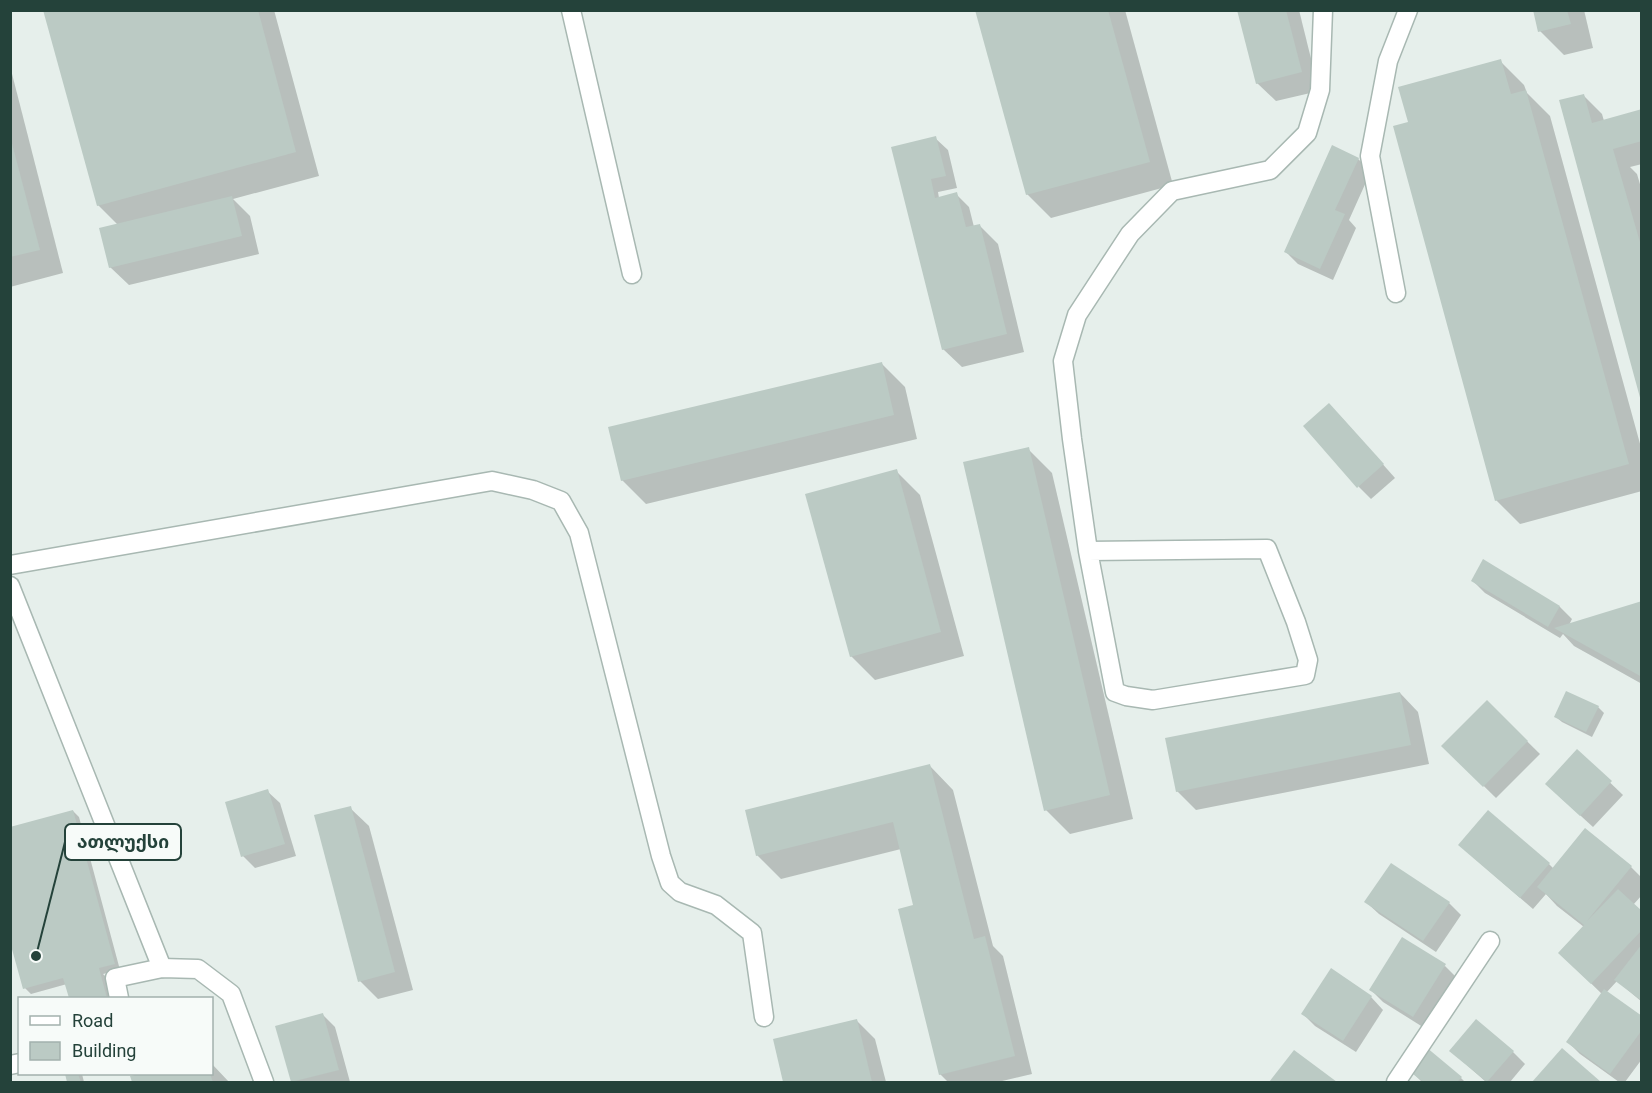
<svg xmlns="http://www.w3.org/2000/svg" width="1652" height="1093" font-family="Roboto,'Noto Sans Georgian',sans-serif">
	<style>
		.shadow { fill: #0003 }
		.building { fill: #bbcac4 }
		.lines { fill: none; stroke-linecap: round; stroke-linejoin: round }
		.minor-casing { stroke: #a8b8b2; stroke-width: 21 }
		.minor { stroke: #fff; stroke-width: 18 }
		.leader { fill: none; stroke: #24423a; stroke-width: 2 }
		.callout-dot { fill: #24423a; stroke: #f7fbf9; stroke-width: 2 }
		.callout { fill: #f7fbf9; stroke: #24423a; stroke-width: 2 }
		.callout-label { font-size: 18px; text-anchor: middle; font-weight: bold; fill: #24423a }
	</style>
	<rect width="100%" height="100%" fill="#e6efeb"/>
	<g class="shadow">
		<polygon points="45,10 274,10 319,176 233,199 250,216 259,254 129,285 110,267 118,225 98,205"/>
		<polygon points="977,10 1125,10 1173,185 1051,218 1027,194"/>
		<polygon points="1239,10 1299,10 1319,91 1276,101 1257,83"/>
		<polygon points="1534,10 1584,10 1593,48 1564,55 1540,31"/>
		<polygon points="1500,61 1524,85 1527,93 1550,116 1642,451 1642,491 1520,524 1496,500 1410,123"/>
		<polygon points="10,66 63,273 10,287"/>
		<polygon points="1583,95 1602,114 1604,121 1642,111 1642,164 1630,167 1637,174 1642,191 1642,402"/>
		<polygon points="935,138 948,150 957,188 938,192 939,198 956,194 969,207 974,227 979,225 998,244 1024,352 962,367 943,349 893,148"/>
		<polygon points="1358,159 1371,171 1349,220 1356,228 1333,280 1298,264 1286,252"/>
		<polygon points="881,363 905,387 917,439 646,504 622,480"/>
		<polygon points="1341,417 1395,478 1371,499 1359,487"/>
		<polygon points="1028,449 1052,473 1133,819 1070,834 1046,810"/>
		<polygon points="896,471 920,495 964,656 875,680 851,656"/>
		<polygon points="1484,561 1560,607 1572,619 1569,625 1642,603 1642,684 1574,646 1563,634 1560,638 1485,593 1473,581"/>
		<polygon points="1400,693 1418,712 1429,764 1196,810 1177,791"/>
		<polygon points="1487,702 1540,754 1496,798 1443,746"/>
		<polygon points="1598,707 1604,713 1592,737 1562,722 1556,717"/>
		<polygon points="1577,751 1623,795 1593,827 1559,796"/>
		<polygon points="930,766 953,790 993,946 1003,956 1032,1074 998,1082 948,1082 940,1074 915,906 901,849 781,879 757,855"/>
		<polygon points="267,791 280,803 296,856 255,868 243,856"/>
		<polygon points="350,808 369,826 413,990 378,999 360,981"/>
		<polygon points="73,811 79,817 120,970 103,974 111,982 116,998 71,998 67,984 31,994 25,988"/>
		<polygon points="1585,831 1631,867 1642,878 1642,895 1633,905 1642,913 1642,1002 1617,981 1606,993 1642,1018 1642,1059 1625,1082 1619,1082 1580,1054 1568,1042 1602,994 1572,965 1584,927 1557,906 1546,894 1533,909 1473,857 1460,845 1549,864 1554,869"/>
		<polygon points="1366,902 1449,903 1461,915 1436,952 1379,914"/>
		<polygon points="1445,966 1457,978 1426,1029 1383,1002 1371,990"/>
		<polygon points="1371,997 1383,1010 1356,1052 1315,1026 1303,1014"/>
		<polygon points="322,1014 335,1027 350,1082 293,1082 277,1027"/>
		<polygon points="857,1021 875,1039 886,1082 785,1082 774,1040"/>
		<polygon points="1562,1050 1599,1082 1534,1082"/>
		<polygon points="1451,1051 1513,1052 1525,1064 1510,1082 1486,1082"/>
		<polygon points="1294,1052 1335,1082 1271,1082"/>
		<polygon points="212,1064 229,1082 134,1082 132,1077 146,1074 212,1074"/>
		<polygon points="1410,1070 1461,1078 1465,1082 1422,1082"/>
		<polygon points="66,1074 82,1074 84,1082 68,1082"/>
	</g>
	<g class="building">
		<polygon points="43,10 258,10 296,152 97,206"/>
		<polygon points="975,10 1108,10 1150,162 1026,195"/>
		<polygon points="1237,10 1286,10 1302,72 1256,84"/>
		<polygon points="1533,10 1567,10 1571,24 1538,32"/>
		<polygon points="1501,59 1511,94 1526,90 1629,464 1495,501 1393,126 1408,122 1398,87"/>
		<polygon points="1584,94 1592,123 1642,109 1642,141 1613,149 1642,249 1642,405 1559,100"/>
		<polygon points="10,136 40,250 10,257"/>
		<polygon points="936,136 946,176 931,179 935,198 957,192 966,227 980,224 1007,334 942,350 891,147"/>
		<polygon points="1332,145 1359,158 1335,210 1345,214 1320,269 1284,252"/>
		<polygon points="232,196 242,236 109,268 99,228"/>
		<polygon points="882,362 894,415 621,481 608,427"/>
		<polygon points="1329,403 1384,464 1357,488 1303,426"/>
		<polygon points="1029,447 1110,795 1044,811 963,462"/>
		<polygon points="897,469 941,632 850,657 805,494"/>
		<polygon points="1483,559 1560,606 1548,627 1471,581"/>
		<polygon points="1642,601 1642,677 1554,628"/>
		<polygon points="1566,691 1599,706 1586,732 1554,717"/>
		<polygon points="1400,692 1411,745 1176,792 1165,738"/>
		<polygon points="1487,700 1528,741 1483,787 1441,746"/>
		<polygon points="1577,749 1612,781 1580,816 1545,784"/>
		<polygon points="930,764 974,939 985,936 1015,1056 939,1075 898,909 913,905 893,822 756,856 745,810"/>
		<polygon points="268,789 285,844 241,857 225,802"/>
		<polygon points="351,806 395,972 358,982 314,815"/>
		<polygon points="73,810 115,964 99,968 107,998 69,998 63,978 23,989 10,942 10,827"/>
		<polygon points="1488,810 1550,863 1520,898 1458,845"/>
		<polygon points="1585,828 1632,866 1587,921 1618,889 1642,911 1642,930 1591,984 1558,953 1584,925 1537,887"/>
		<polygon points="1391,863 1450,902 1423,941 1364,902"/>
		<polygon points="1402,937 1446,964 1413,1017 1369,990"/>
		<polygon points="1642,944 1642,1001 1614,980"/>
		<polygon points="1331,968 1372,996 1343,1041 1301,1014"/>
		<polygon points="1604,989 1642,1016 1642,1030 1610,1074 1566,1042"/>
		<polygon points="323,1013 339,1070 291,1082 275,1026"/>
		<polygon points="857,1019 872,1082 783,1082 773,1039"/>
		<polygon points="1476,1019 1514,1051 1487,1082 1449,1051"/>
		<polygon points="1426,1047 1462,1077 1457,1082 1423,1082 1408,1070"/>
		<polygon points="1562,1048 1601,1082 1532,1082"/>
		<polygon points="1294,1050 1337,1082 1269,1082"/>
		<polygon points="65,1074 78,1074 81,1082 67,1082"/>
		<polygon points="140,1074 210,1074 213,1082 132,1082 130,1076"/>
	</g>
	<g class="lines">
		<g class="minor-casing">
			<g id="minor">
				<polyline points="571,10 632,274"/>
				<polyline points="1396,293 1370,156 1388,61 1408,10"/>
				<polyline points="1088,551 1267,549 1296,622 1308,660 1305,675 1153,700 1126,696 1115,692 1088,551 1072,439 1063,361 1077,315 1109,266 1130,234 1172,191 1270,170 1307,133 1320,90 1323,10"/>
				<polyline points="10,565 492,481 533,490 561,501 579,533 661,856 670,883 680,892 716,905 752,933 764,1017"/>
				<polyline points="10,586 162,968"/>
				<polyline points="119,998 115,978 162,968 198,969 231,994 264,1082"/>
				<polyline points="10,1065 20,1063"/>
				<polyline points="1396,1082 1490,941"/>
			</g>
		</g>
		<use href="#minor" class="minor"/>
	</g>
	<path class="leader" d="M36 956L65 842"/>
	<circle class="callout-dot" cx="36" cy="956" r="6"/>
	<rect class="callout" x="65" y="824" width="116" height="36" rx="6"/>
	<g class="callout-label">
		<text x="123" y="848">ათლუქსი</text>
	</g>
	<rect width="1652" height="1093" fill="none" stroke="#24423a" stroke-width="24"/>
	<rect x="18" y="997" width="195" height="78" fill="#f7fbf9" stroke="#a3b1ad" stroke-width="1.5"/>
	<rect x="30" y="1016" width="30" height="9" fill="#ffffff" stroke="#a3b1ad" stroke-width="1.5"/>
	<text x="72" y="1027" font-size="18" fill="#24423a">Road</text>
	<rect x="30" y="1042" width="30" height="18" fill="#bbcac4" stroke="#a3b1ad" stroke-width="1.5"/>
	<text x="72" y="1057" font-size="18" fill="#24423a">Building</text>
</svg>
